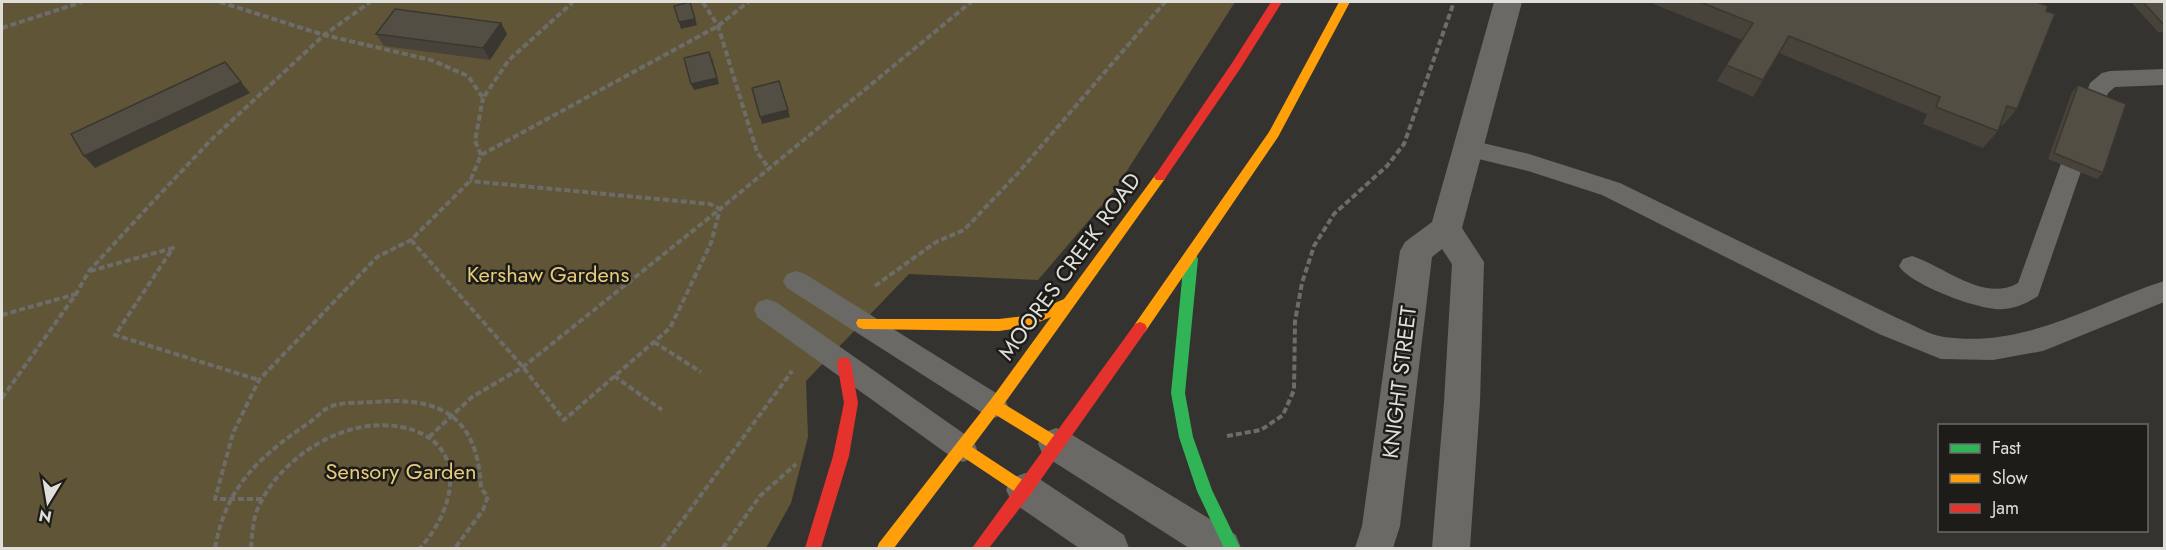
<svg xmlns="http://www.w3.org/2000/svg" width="2166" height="550" font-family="Jost,sans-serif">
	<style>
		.green { fill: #605637 }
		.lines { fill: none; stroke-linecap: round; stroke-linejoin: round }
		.path { stroke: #6d6c69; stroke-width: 4; stroke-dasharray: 6 3; stroke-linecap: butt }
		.lane { fill: #6b6965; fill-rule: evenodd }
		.street { fill: #6b6965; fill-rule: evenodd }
		.fast { fill: #30b455; fill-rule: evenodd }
		.slow { fill: #ff9f0a; fill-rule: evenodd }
		.jam { fill: #e5322d; fill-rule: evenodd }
		.wall { fill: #47433a }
		.shaded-wall { fill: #39372f }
		.building { fill: #524e43; stroke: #39372f; stroke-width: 1.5 }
		.labels { text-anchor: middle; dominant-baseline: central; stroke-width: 5; stroke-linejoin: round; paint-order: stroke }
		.street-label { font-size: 22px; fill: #e0ded9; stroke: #1d1c18 }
		.park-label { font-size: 22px; fill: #e6ca7b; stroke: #1d1c18 }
	</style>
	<rect width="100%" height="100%" fill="#35332f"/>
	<polygon class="green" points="2,2 1235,2 1114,191 1038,280 909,274 806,381 808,437 791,503 766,548 2,548"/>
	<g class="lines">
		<g class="path">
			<polyline points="220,2 324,35 431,60 468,76 483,98 509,60 573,2"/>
			<polyline points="703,2 718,26 757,152 768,167"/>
			<polyline points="2,28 82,2"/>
			<polyline points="481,155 475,141 483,98"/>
			<polyline points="411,240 523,367 564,420 670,328 711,243 720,209 971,2"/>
			<polyline points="90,271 173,248 115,335 259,380"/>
			<polyline points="875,286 936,242 964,230 1019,172 1165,2"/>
			<polyline points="2,315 76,294"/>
			<polyline points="654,342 701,372"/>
			<polyline points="614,376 662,410"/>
			<polyline points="2,398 76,294 89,271 161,193 211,140 324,35 370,2"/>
			<polyline points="1227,436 1261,430 1283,415 1294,390 1295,321 1302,283 1314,246 1334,214 1387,166 1404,144 1454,2"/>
			<polyline points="429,437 472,397 523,367 720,209 710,204 470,181"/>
			<polyline points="262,499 215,499 233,433 259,380 377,257 411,240 470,181 481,155 718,26 748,2"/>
			<path d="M215,548c11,-62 45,-92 95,-126 7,-5 13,-13 22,-16 12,-4 28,-3 41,-4 69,-6 105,15 108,87l7,7 -5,14 -28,38"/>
			<path d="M251,548c1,-14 2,-28 7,-40 22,-51 87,-92 143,-81 69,13 56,81 19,121"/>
			<polyline points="662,548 792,371"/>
			<polyline points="723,548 760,496 796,464"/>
		</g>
		<g class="lane">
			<path d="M2164,69v16l-49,2 -7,6 -70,203c-11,7 -21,12 -34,13 -22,3 -95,-25 -105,-43l4,-7 9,-3c32,10 72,47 106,27l72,-200 12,-10 8,-2z"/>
			<path d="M1466,139l63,15 91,29 277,135c15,6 32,17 47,19 82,11 146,-32 220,-56v21l-121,49 -50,9 -52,-1 -62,-25 -277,-139 -74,-24 -70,-17 -4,-6 4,-6z"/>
			<polygon points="796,271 805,274 1004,398 1008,406 1004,414 994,418 984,414 787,288 783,281 787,274"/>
			<polygon points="767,299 776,302 973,440 977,449 973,458 963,462 953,458 758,318 754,310 758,302"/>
		</g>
		<g class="street">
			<polygon points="1494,2 1522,2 1462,228 1484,262 1480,402 1470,548 1432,548 1444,402 1452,264 1442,249 1432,257 1400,526 1393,548 1355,548 1362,526 1400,251 1405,242 1432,222"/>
			<polygon points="1056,428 1069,433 1236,535 1241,548 1189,548 1043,455 1038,444 1043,433"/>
			<polygon points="1025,473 1038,478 1124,535 1129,548 1079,548 1012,502 1006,490 1012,478"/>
		</g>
		<polygon class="fast" points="1191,254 1196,255 1198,259 1185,393 1193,437 1212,490 1240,548 1224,548 1197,491 1179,437 1171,393 1184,259 1186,255"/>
		<g class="slow">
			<polygon points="1339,2 1350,2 1278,137 1145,332 1135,332 1133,328 1135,324 1269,132"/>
			<polygon points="1160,172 1166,177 1164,180 1004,404 1061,439 1063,444 1061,449 1056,451 1051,449 996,415 972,447 1030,485 1033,490 1030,495 1025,497 1020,495 963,457 894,548 877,548 879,543 992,398 1051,317 1027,327 999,331 863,329 858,327 856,323 858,319 999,319 1025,316 1064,299 1156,174"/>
		</g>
		<g class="jam">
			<polygon points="1271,2 1282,2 1240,69 1164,180 1156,180 1154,177 1156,174 1232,63"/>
			<polygon points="1140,322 1145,324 1147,328 1145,332 1030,495 989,548 972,548 1135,324"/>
			<polygon points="844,357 849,359 851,363 858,403 849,456 821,548 805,548 833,456 844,403 837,363 839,359"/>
		</g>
	</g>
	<g class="wall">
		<polygon points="1649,2 2036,2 2017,109 2002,126 2000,125 1998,131 1983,148 1923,124 1927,114 1779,53 1753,97 1717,81 1742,40"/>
		<polygon points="2131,2 2164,2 2164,32 2158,32"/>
		<polygon points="501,23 507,34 490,60 384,46 376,34"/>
		<polygon points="2078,85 2103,173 2097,179 2048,159 2072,92"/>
	</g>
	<g class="shaded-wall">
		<polygon points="690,2 697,25 681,29 679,22"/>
		<polygon points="501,23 507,34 490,60 483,48"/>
		<polygon points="712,58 719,84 694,90 691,84"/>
		<polygon points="241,82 250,93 95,168 84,156"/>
		<polygon points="788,110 790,117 762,124 760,117"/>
	</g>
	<g class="building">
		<polygon points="690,2 695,19 679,22 674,6"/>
		<polygon points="1700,2 2036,2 2048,6 2046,11 2055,14 2017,109 2007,106 1998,131 1936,107 1940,97 1789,36 1763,80 1726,65 1753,23"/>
		<polygon points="2143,2 2164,2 2164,25"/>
		<polygon points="395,9 501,23 483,48 376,34"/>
		<polygon points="709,52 717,78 691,84 684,58"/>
		<polygon points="225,62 241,82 84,156 71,134"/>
		<polygon points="779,81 788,110 760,117 752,88"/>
		<polygon points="2078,85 2126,104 2103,173 2054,153"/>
	</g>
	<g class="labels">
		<g class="street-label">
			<text transform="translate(1069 266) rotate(-54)">MOORES CREEK ROAD</text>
			<text transform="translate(1399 382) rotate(-83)">KNIGHT STREET</text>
		</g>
		<g class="park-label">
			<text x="548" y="274">Kershaw Gardens</text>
			<text x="401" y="471">Sensory Garden</text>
		</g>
	</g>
	<rect width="2166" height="550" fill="none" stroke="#e0ded9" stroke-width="6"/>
	<rect x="1938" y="424" width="210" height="108" fill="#1d1c18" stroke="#6b6a65" stroke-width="1.5"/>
	<rect x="1950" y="444" width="30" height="9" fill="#30b455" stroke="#6b6a65" stroke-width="1.5"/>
	<text x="1992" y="454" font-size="18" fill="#e0ded9">Fast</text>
	<rect x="1950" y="474" width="30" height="9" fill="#ff9f0a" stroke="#6b6a65" stroke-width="1.5"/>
	<text x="1992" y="484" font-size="18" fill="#e0ded9">Slow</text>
	<rect x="1950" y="504" width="30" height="9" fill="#e5322d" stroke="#6b6a65" stroke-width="1.5"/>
	<text x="1992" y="514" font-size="18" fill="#e0ded9">Jam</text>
	<g transform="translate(48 502) rotate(191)" stroke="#1d1c18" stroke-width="4.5" paint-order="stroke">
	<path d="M0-4.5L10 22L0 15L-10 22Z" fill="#e0ded9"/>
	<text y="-9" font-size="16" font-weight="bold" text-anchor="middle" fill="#e0ded9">N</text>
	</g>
</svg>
